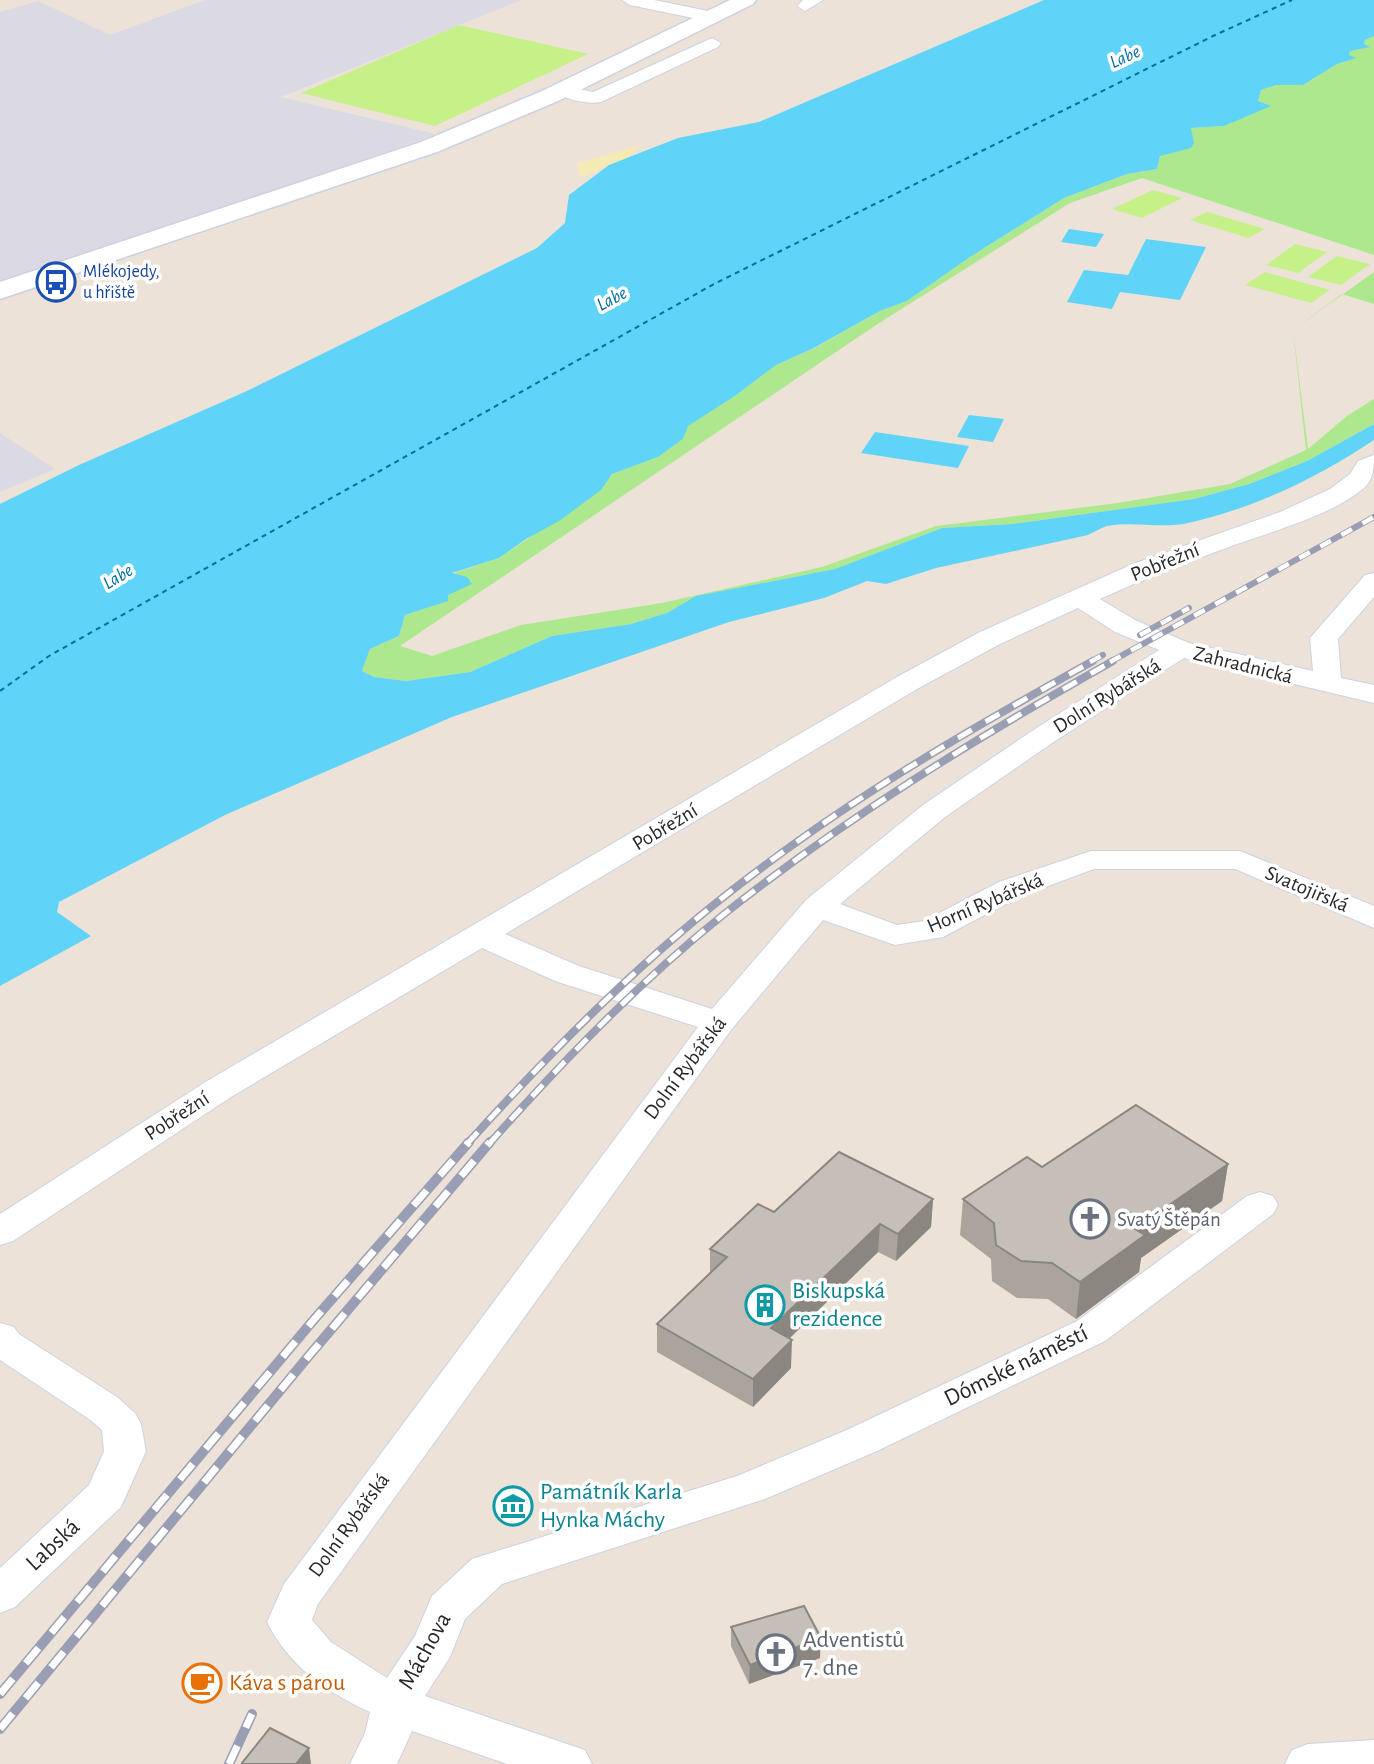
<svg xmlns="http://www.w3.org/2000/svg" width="1374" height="1764" font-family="'Alegreya Sans',sans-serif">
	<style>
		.industrial { fill: #dbd9e3 }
		.green { fill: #aee88e }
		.sand { fill: #f5eab6 }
		.pitch { fill: #c6f088 }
		.water { fill: #5fd3f8 }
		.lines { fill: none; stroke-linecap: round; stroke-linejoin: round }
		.ferry { stroke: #026da0; stroke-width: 2; stroke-dasharray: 5 4.5; stroke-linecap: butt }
		.minor-casing { stroke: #ccd1e2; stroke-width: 2 }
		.tertiary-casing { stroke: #ccd1e2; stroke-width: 3 }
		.minor { fill: #fff; fill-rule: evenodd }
		.tertiary { fill: #fff; fill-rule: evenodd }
		.rail-far2-casing { stroke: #9a9eb4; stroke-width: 6 }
		.rail-far1-casing { stroke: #9a9eb4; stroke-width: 8 }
		.rail-casing { stroke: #9a9eb4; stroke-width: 10 }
		.rail-far2 { stroke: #fff; stroke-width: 4.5; stroke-dasharray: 12; stroke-linecap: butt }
		.rail-far1 { stroke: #fff; stroke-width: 5; stroke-dasharray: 16; stroke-linecap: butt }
		.rail { stroke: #fff; stroke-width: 7; stroke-dasharray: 20; stroke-linecap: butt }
		.wall { fill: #aaa49d }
		.shaded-wall { fill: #8b8680 }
		.building { fill: #c6bfb7; stroke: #8b8680; stroke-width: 2 }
		.labels { text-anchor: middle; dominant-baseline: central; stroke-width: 7; stroke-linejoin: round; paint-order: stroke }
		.far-transit-label { font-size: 18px; fill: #164399; stroke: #fff; text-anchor: start }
		.far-water-label { font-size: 19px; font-style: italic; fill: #026da0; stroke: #fff }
		.street-label { font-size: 21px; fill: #272727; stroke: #fff }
		.worship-label { font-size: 21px; fill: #5b616d; stroke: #fff; text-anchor: start }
		.near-culture-label { font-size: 24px; fill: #0d838f; stroke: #fff; text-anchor: start }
		.near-street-label { font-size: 24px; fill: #272727; stroke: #fff }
		.near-worship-label { font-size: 24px; fill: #5b616d; stroke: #fff; text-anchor: start }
		.near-food-label { font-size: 24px; fill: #c56008; stroke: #fff; text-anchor: start }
	</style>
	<rect width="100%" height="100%" fill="#ece2d7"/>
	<g class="industrial">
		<polygon points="205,0 521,0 281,97 435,134 328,174 0,282 0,12 38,1 110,35"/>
		<polygon points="0,433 55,469 0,492"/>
	</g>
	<polygon class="green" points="1374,36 1374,255 1142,178 1070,203 876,325 400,646 432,656 521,625 662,603 822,567 936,526 1118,503 1230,484 1306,450 1293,330 1374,272 1374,304 1342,294 1293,330 1308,449 1347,416 1374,399 1374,424 1307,461 1249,484 1194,499 1012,524 942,528 835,569 697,596 667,613 631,624 552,636 470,672 406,681 374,677 362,671 370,649 399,636 405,615 447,601 451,574 499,558 600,490 612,474 658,457 683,439 687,426 735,396 776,365 813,349 880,311 907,301 970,257 1064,198 1127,174 1157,169 1160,156 1190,128 1224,126 1269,106 1258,101 1261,90 1276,85 1303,85 1337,64 1355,58 1349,55 1350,50 1369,47 1364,44 1365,40"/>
	<polygon class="sand" points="640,145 626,159 580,178 577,163"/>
	<g class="pitch">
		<polygon points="459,25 588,54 435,126 301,93"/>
		<polygon points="1153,190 1182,198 1142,218 1112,209"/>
		<polygon points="1207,212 1265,229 1248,238 1190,220"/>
		<polygon points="1295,244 1327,252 1298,273 1266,265"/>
		<polygon points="1337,256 1370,264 1341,285 1308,277"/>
		<polygon points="1265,272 1330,290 1311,303 1245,285"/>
	</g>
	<g class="water">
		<path d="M1044,0h330v36l-9,4 -1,4 6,3 -20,4 -1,4 7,3 -19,6 -34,21h-27l-15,5 -3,11 13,5 -47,20 -33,2 3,15 -3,5 -31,8 -3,13 -30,5 -63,24 -94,59 -63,44 -27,10 -68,38 -36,16 -41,31 -47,30 -5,13 -25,18 -46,17 -11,16 -42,31 -33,18 -27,19 -47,15 15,4 5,7 -24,11v6l-43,14 -6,21 -29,13 -8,22 12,6 32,4 64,-9 82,-36 79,-12 36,-11 29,-17 139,-27 107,-41 70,-4 182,-25 55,-15 58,-23 67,-37v16c-57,38 -119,68 -186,83 -25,6 -55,-2 -81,3 -6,2 -13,6 -19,9l-152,33 -50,16 -19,-3 -43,17 -95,24 -277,95 -227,98 -166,87 -2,10 34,24 -91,50v-482l79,-39 168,-74 290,-143 28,-25 4,-28 40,-30 69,-27 81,-16z"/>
		<polygon points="1069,229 1104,234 1096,247 1061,242"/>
		<polygon points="1146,239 1206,247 1180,300 1120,292 1112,309 1067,302 1084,270 1128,275"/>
		<polygon points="969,415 1004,419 993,442 957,437"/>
		<polygon points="875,432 969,446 958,468 861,453"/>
	</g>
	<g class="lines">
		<polyline class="ferry" points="0,691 49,656 714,284 1213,36 1292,0"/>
		<g class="minor-casing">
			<g id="minor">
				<polygon points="622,0 654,0 718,13 720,17 712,22 630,5"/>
				<polygon points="803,0 823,0 805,11 797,6"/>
				<path d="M712,38l9,5 -3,4 -117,55c-12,3 -39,-3 -48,-12l9,-5 31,7z"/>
				<path d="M1374,455c0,11 0,21 -7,30 -27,27 -90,45 -127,58 -47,17 -94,35 -140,56l35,21 54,23 124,28 -3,-33 55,-63 9,-2v24l-36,42 3,39 33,7v18l-190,-45 -132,85 -107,74 -105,87 57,21 27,-4 75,-39 92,-31h149l134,55v22l-139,-59h-141l-73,27 -78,41 -48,8 -72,-25 -92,110 -413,574 -6,16 19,22 56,36 28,-42 17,-40 40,-37 265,-83 112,-47 228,-108 170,-125 13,-4 13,4 5,9 -5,9 -168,127 -228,110 -112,48 -263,85 -37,35 -15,38 -25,39 160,54 7,14h-85l-95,-33 -15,33h-47l15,-31 5,-21c-44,-20 -81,-46 -103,-90l17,-38 414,-557 -143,-46 -73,-33 -251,149 -218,144 -13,4v-31l207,-133 690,-404 83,-45 153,-68 147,-52 50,-23 20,-15 8,-13zM1078,608l37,24 44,18 -127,81 -109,74 -117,95 -94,109 -133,-43 -74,-32 412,-245 83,-45z"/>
				<polygon points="0,1323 14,1327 19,1334 117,1397 135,1413 141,1424 146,1451 121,1507 15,1607 0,1613 0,1568 89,1485 104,1451 102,1430 89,1419 0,1360"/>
				<polygon points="1374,1740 1374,1764 1285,1764 1292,1750 1308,1744"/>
			</g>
		</g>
		<g class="tertiary-casing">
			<polygon id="tertiary" points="730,0 756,0 753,4 558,101 437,152 0,299 0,282 421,142 542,91"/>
		</g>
		<use href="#minor" class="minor"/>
		<use href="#tertiary" class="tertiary"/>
		<g class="rail-far2-casing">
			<g id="rail-far2">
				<polyline points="1140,635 1189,608"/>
				<polyline points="1090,662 1103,655"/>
				<polyline points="1110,662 1374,517"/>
			</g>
		</g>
		<g class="rail-far1-casing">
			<g id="rail-far1">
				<path d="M467,1144c88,-97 181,-191 285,-269 107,-82 224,-149 341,-214"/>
				<path d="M489,1144c73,-82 149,-161 234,-229 122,-97 255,-178 390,-254"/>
			</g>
		</g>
		<g class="rail-casing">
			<g id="rail">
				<polyline points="0,1694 311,1323 469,1142"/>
				<polyline points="0,1729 307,1358 490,1142"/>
				<polyline points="229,1764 252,1714"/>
			</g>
		</g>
		<use href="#rail-far2" class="rail-far2"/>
		<use href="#rail-far1" class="rail-far1"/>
		<use href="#rail" class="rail"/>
	</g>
	<g class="wall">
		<polygon points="1228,1164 1222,1201 1141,1258 1139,1272 1076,1319 1048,1299 1017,1298 992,1281 991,1259 960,1235 963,1199 1042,1167"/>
		<polygon points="933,1199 931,1227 896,1261 878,1252 789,1339 791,1368 753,1407 657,1352 657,1324 710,1273 710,1249"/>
		<polygon points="731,1627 820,1658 749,1684 731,1646"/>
	</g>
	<g class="shaded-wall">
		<polygon points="1228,1164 1222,1201 1141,1258 1139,1272 1076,1319 1080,1282 1135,1229"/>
		<polygon points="933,1199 931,1227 896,1261 898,1234"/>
		<polygon points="880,1224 878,1252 770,1357 771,1328"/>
		<polygon points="792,1340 791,1368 753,1407 753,1379"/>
		<polygon points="821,1638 820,1658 749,1684 750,1665"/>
		<polygon points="309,1748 311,1764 296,1764"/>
	</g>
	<g class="building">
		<polygon points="1136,1105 1228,1164 1135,1229 1145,1235 1080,1282 1052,1263 1021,1261 996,1245 994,1223 963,1199 1027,1157 1042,1167"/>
		<polygon points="839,1152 933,1199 898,1234 880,1224 771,1328 792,1340 753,1379 657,1324 727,1257 710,1249 758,1204 774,1212"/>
		<polygon points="804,1606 821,1638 750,1665 731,1627"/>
		<polygon points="270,1728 309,1748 296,1764 244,1764 242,1763"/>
	</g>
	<defs>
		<g id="bus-ring" transform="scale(2.0125)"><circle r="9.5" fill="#fff" stroke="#1a4fb4" stroke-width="1.5"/><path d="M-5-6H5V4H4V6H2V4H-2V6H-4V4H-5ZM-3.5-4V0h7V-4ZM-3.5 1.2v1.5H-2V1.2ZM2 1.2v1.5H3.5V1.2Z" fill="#1a4fb4"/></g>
		<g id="church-ring" transform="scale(2.0125)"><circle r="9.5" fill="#fff" stroke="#6b7280" stroke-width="1.5"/><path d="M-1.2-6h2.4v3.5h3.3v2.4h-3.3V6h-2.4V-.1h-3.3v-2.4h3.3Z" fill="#6b7280"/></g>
		<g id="building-ring" transform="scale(2.0125)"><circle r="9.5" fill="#fff" stroke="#0f9aa8" stroke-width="1.5"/><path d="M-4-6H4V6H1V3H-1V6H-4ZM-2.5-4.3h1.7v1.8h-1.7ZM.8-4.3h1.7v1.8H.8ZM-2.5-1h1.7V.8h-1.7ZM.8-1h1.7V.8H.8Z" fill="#0f9aa8"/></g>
		<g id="museum-ring" transform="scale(2.0125)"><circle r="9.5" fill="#fff" stroke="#0f9aa8" stroke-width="1.5"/><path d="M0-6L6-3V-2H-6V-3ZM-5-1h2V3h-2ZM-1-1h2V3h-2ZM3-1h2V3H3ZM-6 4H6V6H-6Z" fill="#0f9aa8"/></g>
		<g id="cafe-ring" transform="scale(2.0125)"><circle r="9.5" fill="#fff" stroke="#e8710a" stroke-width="1.5"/><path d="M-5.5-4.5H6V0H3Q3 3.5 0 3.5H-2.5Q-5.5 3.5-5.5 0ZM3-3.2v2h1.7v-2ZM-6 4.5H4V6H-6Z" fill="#e8710a"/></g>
	</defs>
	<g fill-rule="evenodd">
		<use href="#bus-ring" x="56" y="282"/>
		<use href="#church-ring" x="1090" y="1219"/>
		<use href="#building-ring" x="765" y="1305"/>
		<use href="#museum-ring" x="513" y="1506"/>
		<use href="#church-ring" x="776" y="1654"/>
		<use href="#cafe-ring" x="202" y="1683"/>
	</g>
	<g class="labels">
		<g class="far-transit-label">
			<text x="83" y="272">Mlékojedy,<tspan x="83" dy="21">u hřiště</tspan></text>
		</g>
		<g class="far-water-label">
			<text transform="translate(1125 57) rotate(-24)">Labe</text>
			<text transform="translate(612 299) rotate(-28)">Labe</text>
			<text transform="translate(118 577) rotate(-31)">Labe</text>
		</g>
		<g class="street-label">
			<text transform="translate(1165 562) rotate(-22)">Pobřežní</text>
			<text transform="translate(1243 665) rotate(14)">Zahradnická</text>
			<text transform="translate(1107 696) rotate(-32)">Dolní Rybářská</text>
			<text transform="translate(665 827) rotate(-31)">Pobřežní</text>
			<text transform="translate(1307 889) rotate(23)">Svatojiřská</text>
			<text transform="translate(985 903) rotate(-23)">Horní Rybářská</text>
			<text transform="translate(685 1068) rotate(-53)">Dolní Rybářská</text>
			<text transform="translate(177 1116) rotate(-33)">Pobřežní</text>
			<text transform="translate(349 1525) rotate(-54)">Dolní Rybářská</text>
		</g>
		<g class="worship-label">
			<text x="1117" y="1219">Svatý Štěpán</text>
		</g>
		<g class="near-culture-label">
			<text x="792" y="1291">Biskupská<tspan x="792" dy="28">rezidence</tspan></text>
			<text x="540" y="1492">Památník Karla<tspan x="540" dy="28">Hynka Máchy</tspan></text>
		</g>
		<g class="near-street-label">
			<text transform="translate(1016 1366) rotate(-26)">Dómské náměstí</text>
			<text transform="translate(53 1545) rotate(-43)">Labská</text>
			<text transform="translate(425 1651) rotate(-61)">Máchova</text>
		</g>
		<g class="near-worship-label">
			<text x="803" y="1640">Adventistů<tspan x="803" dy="28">7. dne</tspan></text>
		</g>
		<g class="near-food-label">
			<text x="229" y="1683">Káva s párou</text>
		</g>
	</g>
</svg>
